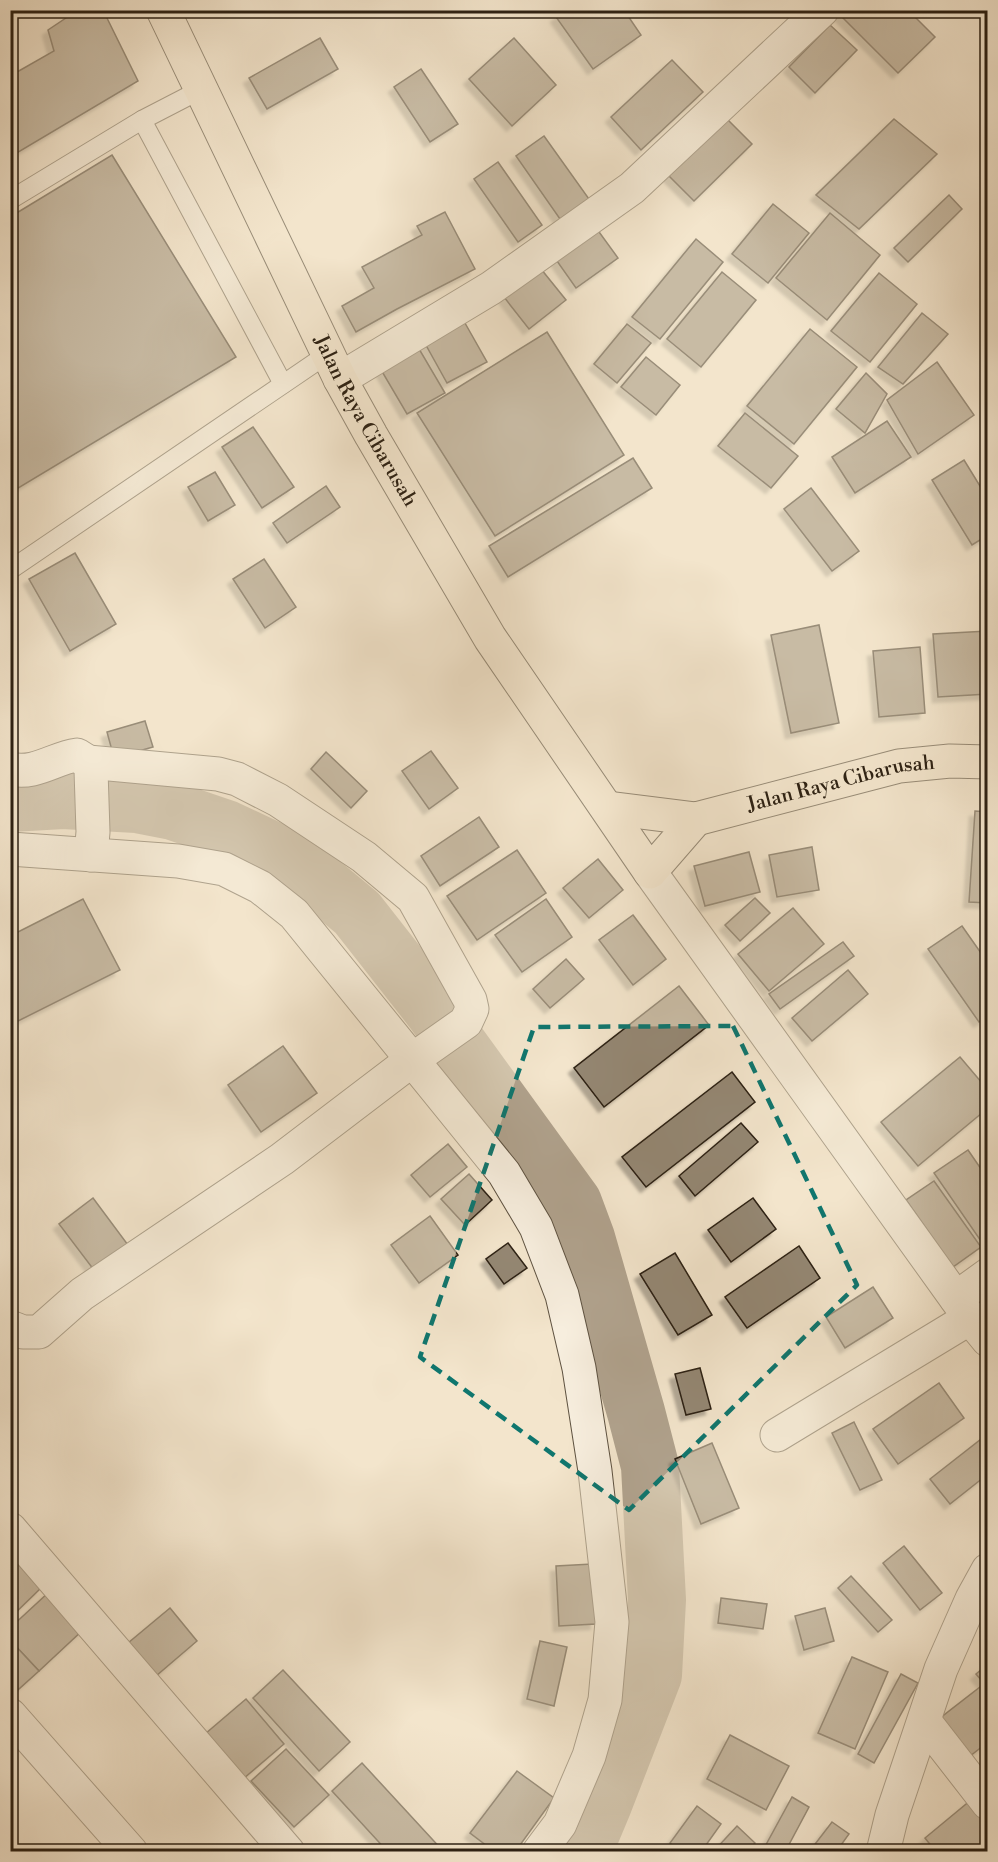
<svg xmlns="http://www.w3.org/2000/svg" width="998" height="1862" font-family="'Libre Bodoni',serif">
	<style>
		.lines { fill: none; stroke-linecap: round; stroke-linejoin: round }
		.river { stroke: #b0a28d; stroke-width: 58 }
		.building { fill: #948773; stroke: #2d2113; stroke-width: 1.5; filter: url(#shadow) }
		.service-casing { stroke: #5e5241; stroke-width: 20 }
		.minor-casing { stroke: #5e5241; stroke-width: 35 }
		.tertiary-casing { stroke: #5e5241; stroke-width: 35 }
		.primary-casing { stroke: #2d2113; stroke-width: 35 }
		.service { stroke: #f7eede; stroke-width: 18 }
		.minor { stroke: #f7eede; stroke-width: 33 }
		.tertiary { stroke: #f7eede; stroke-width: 33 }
		.primary { stroke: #f3e5cc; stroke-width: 33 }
		.marked { fill: none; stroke: #0f766e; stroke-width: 4.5; stroke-dasharray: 12 8; stroke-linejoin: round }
		.labels { text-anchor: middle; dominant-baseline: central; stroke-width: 4.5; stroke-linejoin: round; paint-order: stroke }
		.street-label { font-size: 20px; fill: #2d2113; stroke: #f7eede }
	</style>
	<defs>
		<filter id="shadow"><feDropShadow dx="-5.5" dy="5.5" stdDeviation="1.5" flood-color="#0004"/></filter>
	</defs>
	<rect width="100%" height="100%" fill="#f3e5cc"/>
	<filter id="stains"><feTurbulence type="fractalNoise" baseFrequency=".00333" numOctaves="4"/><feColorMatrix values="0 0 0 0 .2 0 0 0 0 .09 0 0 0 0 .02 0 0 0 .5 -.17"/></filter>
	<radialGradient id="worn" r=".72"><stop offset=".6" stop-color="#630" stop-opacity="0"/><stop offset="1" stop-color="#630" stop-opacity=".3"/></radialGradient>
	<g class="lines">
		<polyline class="river" points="10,803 63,800 137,804 173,811 226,829 275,852 316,879 357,913 433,1010 573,1203 586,1238 636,1412 650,1466 657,1600 653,1675 603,1804 583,1852"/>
	</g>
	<g class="building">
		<polygon points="78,10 103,10 138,81 10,157 10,76 54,51 48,30"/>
		<polygon points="565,10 624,10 641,35 593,69 556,17"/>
		<polygon points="835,10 908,10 935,37 898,73"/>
		<polygon points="830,25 857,50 815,93 789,67"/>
		<polygon points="320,38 338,69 267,109 249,78"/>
		<polygon points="514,38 556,85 512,126 469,79"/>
		<polygon points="672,60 703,92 641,150 611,117"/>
		<polygon points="421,69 458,124 430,142 394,87"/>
		<polygon points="724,116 752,144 694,201 666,173"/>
		<polygon points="894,119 937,154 859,229 816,195"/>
		<polygon points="544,136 589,199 560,219 516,156"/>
		<polygon points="112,155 236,357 10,493 10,217"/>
		<polygon points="498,162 542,225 518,242 474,179"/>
		<polygon points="949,195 962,209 908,262 894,248"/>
		<polygon points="773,204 809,233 768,283 732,254"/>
		<polygon points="445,212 475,269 397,309 356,332 342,306 374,288 362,267 422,235 417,226"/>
		<polygon points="830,213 880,255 827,320 776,278"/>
		<polygon points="594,225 618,258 576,288 552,254"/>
		<polygon points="696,239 723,262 660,339 632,317"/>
		<polygon points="537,264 566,300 529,329 500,292"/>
		<polygon points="722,272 756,300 701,367 667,339"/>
		<polygon points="879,273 917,304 870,362 831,331"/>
		<polygon points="922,313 948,334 903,384 878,367"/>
		<polygon points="461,316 487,362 447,383 422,338"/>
		<polygon points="627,324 651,343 617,383 594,364"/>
		<polygon points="810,329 857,367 794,444 747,406"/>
		<polygon points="547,332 624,455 495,536 417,413"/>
		<polygon points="415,342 445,393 407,414 377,363"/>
		<polygon points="646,357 680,385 656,415 621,387"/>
		<polygon points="937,362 974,415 918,454 887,400"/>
		<polygon points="866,373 887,394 865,433 836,409"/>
		<polygon points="745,413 798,456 771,488 718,446"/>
		<polygon points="887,421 911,457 855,493 832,457"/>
		<polygon points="253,427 294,487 262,508 222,447"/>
		<polygon points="633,458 652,488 508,577 489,546"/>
		<polygon points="964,460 988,499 988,535 972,545 932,480"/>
		<polygon points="215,472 235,505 208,521 188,487"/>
		<polygon points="326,486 340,507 287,543 273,523"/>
		<polygon points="811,488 859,551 832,571 784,509"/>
		<polygon points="75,553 116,624 70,651 29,579"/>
		<polygon points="264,559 296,607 265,628 233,579"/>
		<polygon points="819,625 839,723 791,733 771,635"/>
		<polygon points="988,631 988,694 938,697 933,634"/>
		<polygon points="920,647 925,713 879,717 873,651"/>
		<polygon points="145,721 153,747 114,758 107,732"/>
		<polygon points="431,751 458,788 429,809 402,771"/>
		<polygon points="326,752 367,791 351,808 311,769"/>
		<polygon points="975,811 988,812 988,903 969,902"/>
		<polygon points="479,817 499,847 440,886 421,856"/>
		<polygon points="812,847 819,890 777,897 769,855"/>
		<polygon points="517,850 546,893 477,940 447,896"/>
		<polygon points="749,852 760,892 705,906 694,866"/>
		<polygon points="598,859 623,890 589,918 563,888"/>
		<polygon points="755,898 770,913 740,941 725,925"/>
		<polygon points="83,899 120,970 10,1025 10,936"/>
		<polygon points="546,899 572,937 522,972 495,935"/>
		<polygon points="793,908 824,944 769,991 738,954"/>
		<polygon points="633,915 666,959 633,985 599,940"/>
		<polygon points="962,926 988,963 988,1016 979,1022 928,949"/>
		<polygon points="843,942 854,956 780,1009 769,994"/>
		<polygon points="566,959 584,979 550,1008 533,989"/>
		<polygon points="848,970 868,994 812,1041 792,1018"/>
		<polygon points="679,986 709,1025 604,1107 574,1068"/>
		<polygon points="283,1046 317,1093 261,1132 228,1085"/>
		<polygon points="960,1057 988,1090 988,1108 918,1166 881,1122"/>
		<polygon points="732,1072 755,1102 646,1187 622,1157"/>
		<polygon points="741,1123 758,1142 695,1196 679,1176"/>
		<polygon points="448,1144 467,1167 430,1197 411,1175"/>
		<polygon points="968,1150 988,1179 988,1241 983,1244 934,1173"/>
		<polygon points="469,1174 492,1200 465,1225 441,1199"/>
		<polygon points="934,1181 981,1247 953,1267 906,1200"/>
		<polygon points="93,1198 131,1249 97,1274 59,1224"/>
		<polygon points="753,1198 776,1229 731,1262 708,1230"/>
		<polygon points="430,1216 458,1255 419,1283 391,1245"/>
		<polygon points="508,1243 527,1268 504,1284 486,1259"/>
		<polygon points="799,1246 820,1278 747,1328 725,1297"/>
		<polygon points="675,1253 712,1315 678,1335 640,1274"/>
		<polygon points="873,1287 893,1318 845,1348 826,1317"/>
		<polygon points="700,1368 711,1409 686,1415 675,1374"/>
		<polygon points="939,1383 964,1418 898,1464 873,1429"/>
		<polygon points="854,1422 882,1480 860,1490 832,1433"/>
		<polygon points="985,1436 988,1439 988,1474 950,1504 930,1479"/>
		<polygon points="712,1443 739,1508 701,1524 675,1459"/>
		<polygon points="904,1546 942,1593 920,1610 883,1563"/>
		<polygon points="10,1556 41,1588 10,1618"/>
		<polygon points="592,1564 596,1624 559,1626 556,1566"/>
		<polygon points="851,1576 892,1620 878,1632 838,1588"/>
		<polygon points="49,1592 84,1629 39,1671 10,1640 10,1628"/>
		<polygon points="721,1598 767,1604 763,1629 718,1623"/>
		<polygon points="170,1608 197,1641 156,1676 128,1643"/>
		<polygon points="825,1608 834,1641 804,1650 795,1616"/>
		<polygon points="10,1640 39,1671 10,1697"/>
		<polygon points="540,1641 567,1647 554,1706 527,1699"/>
		<polygon points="852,1657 888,1672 855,1749 818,1733"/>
		<polygon points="988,1664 988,1688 976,1674"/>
		<polygon points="283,1670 350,1742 319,1771 253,1698"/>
		<polygon points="901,1674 918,1683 874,1763 858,1754"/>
		<polygon points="980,1687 988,1696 988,1742 965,1760 935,1722"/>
		<polygon points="246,1699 284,1744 243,1779 205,1734"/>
		<polygon points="730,1735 789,1766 766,1810 707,1779"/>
		<polygon points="286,1749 329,1795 294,1827 251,1781"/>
		<polygon points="362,1763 444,1852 388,1852 332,1791"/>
		<polygon points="517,1771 554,1798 515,1852 495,1852 470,1833"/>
		<polygon points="977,1795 988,1807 988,1838 971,1852 936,1852 925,1838"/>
		<polygon points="792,1797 809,1807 785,1852 762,1852"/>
		<polygon points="697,1806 721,1824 701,1852 682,1852 670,1843"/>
		<polygon points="832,1822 849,1834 836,1852 809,1852"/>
		<polygon points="737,1826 755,1843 747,1852 713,1852"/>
		<polygon points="470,1845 476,1852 463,1852"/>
	</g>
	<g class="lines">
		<g class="service-casing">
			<g id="service">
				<polyline points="142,120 283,384"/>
				<polyline points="10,200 142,120 202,89"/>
				<polyline points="10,570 329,353"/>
			</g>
		</g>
		<g class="minor-casing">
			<g id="minor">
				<polyline points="340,379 491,288 632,188 822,10"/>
				<path d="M10,769c26,6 44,-11 67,-14l11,7 3,8 2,62 -2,23"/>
				<polyline points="10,849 178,861 224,869 260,887 294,914 504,1173 536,1227 562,1295 579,1368 595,1471 612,1622 605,1700 589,1756 560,1824 539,1852"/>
				<polyline points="956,1298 988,1275"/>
				<polyline points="10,1327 23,1332 39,1332 82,1294 282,1159 412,1060 466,1022 472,1009 470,1000 413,898 364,857 278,800 237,779 218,774 88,762"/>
				<polyline points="777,1435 970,1318"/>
				<polyline points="10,1529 288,1852"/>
				<polyline points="10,1715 131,1852"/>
				<polyline points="925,1722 988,1803"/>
				<polyline points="883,1852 892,1815 941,1669 972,1599 988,1570"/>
			</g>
		</g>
		<g class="tertiary-casing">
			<polyline id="tertiary" points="650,872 970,1318 988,1340"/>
		</g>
		<g class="primary-casing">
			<g id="primary">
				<path id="s1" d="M163,10l177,369 31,56 119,203 160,234 46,-53"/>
				<path id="s2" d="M608,808l88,11 203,-53 51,-5 38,1"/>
			</g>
		</g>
		<use href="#service" class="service"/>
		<use href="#minor" class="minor"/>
		<use href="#tertiary" class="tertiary"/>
		<use href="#primary" class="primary"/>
	</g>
	<path d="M0 0H998V1862H0ZM733,1026l124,259 -228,225 -209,-153 114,-330z" fill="#f3e5cc" fill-opacity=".55" fill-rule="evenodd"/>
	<path class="marked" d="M733,1026l124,259 -228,225 -209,-153 114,-330z"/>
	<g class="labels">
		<g class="street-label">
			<text stroke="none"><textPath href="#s1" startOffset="458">Jalan Raya Cibarusah</textPath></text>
			<text stroke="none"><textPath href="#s2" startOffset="238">Jalan Raya Cibarusah</textPath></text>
		</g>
	</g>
	<rect width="998" height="1862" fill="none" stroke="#f3e5cc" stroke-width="36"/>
	<rect x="12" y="12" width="974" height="1838" fill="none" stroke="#2d2113" stroke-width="3"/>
	<rect x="18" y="18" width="962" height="1826" fill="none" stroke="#2d2113" stroke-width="1.5"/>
	<rect width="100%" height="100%" filter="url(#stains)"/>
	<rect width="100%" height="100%" fill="url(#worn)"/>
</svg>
